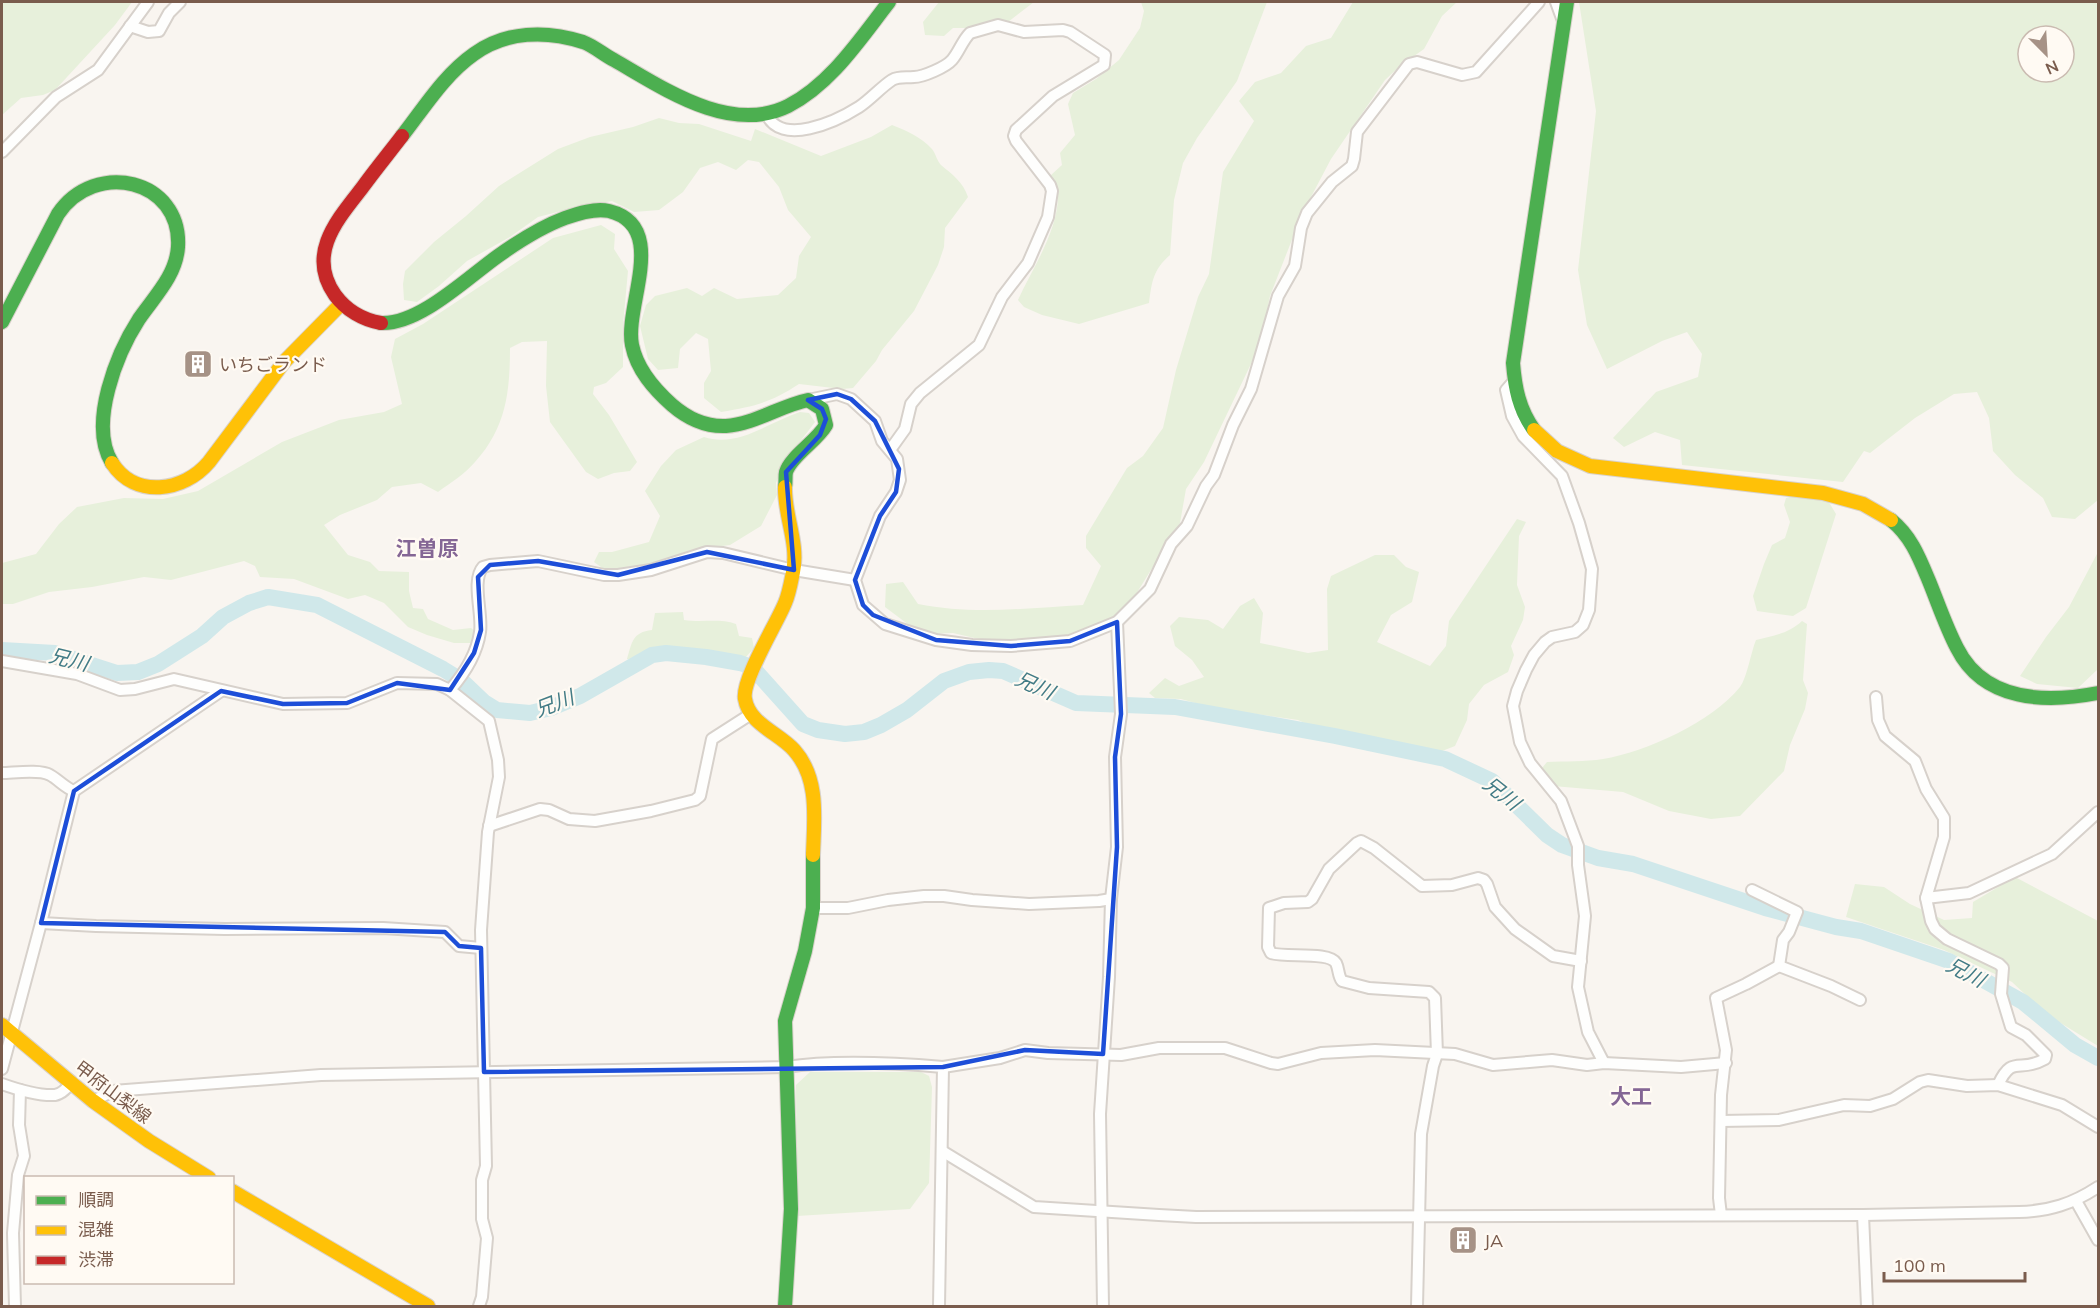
<svg xmlns="http://www.w3.org/2000/svg" width="2100" height="1308" font-family="Mulish,'Noto Sans JP',sans-serif">
	<style>
		.green { fill: #e7f0db; fill-rule: evenodd }
		.lines { fill: none; stroke-linecap: round; stroke-linejoin: round }
		.river { stroke: #d0e8ea; stroke-width: 16 }
		.street-casing { stroke: #d7d1cb; stroke-width: 14 }
		.fast-casing { stroke: #d9d2cb; stroke-width: 16 }
		.slow-casing { stroke: #d9d2cb; stroke-width: 16 }
		.jam-casing { stroke: #d9d2cb; stroke-width: 16 }
		.street { stroke: #fefefd; stroke-width: 10 }
		.fast { stroke: #4caf50; stroke-width: 14 }
		.slow { stroke: #ffc107; stroke-width: 14 }
		.jam { stroke: #c62828; stroke-width: 14 }
		.marked { fill: none; stroke: #1d4ed8; stroke-width: 4.5; stroke-linejoin: round }
		.labels { text-anchor: middle; dominant-baseline: central; stroke-width: 4.5; stroke-linejoin: round; paint-order: stroke }
		.poi-label { font-size: 18px; fill: #7a5c4d; stroke: #fffaf3; text-anchor: start }
		.street-label { font-size: 18px; fill: #7a5c4d; stroke: #fffaf3 }
		.water-label { font-size: 20px; font-style: italic; fill: #437c86; stroke: #fffaf3 }
		.quarter-label { font-size: 21px; font-weight: bold; fill: #846695; stroke: #fffaf3 }
	</style>
	<rect width="100%" height="100%" fill="#f9f5f0"/>
	<g class="green">
		<polygon points="2,2 132,2 115,25 55,90 43,95 21,98 2,115"/>
		<polygon points="939,2 1034,2 1008,22 975,28 953,28 944,36 925,35 923,22"/>
		<path d="M1141,2h126l-30,79 -40,57 -14,25 -9,37 -4,55c-17,15 -18,26 -21,48l-70,21 -37,-9 -18,-8 -6,-7c15,-33 41,-70 40,-107 0,-6 -5,-12 -8,-17l12,-11 -2,-12 15,-18 -7,-31 5,-11 23,-14 23,-19 21,-32 4,-17z"/>
		<path d="M1353,2h104l-15,14 -18,33 -24,17 -15,14 -54,79 -29,55 -32,82 -10,49 -56,117 -18,27 -6,34 -47,76 -21,20 -40,16 -62,7 -27,-2 -30,-7 -24,1 -20,-9 -24,-18 1,-23 17,-2 15,22c54,11 110,4 165,1l18,-39 -15,-18v-12l41,-68 16,-12 20,-28 13,-58 22,-73 11,-23 14,-102 31,-51 -15,-20 16,-19 26,-9 25,-27 25,-8z"/>
		<path d="M1579,2h519v498l-23,19 -23,-2 -9,-19 -28,-23 -22,-24 -4,-33 -12,-26 -23,2 -39,24 -45,35 -6,-2 -21,31 -161,-17 -2,-25 -25,-8 -31,15 -11,-9 43,-46 42,-15 4,-23 -15,-22 -25,9 -55,28 -20,-44 -9,-55 18,-159zM2028,36h36v36h-36z"/>
		<path d="M659,118l20,5 20,1 52,17 4,-12 66,27 50,-19 21,-12c15,6 29,12 40,24 4,5 5,12 9,16 12,10 22,17 27,32l-23,31 -1,19 -6,18 -24,46 -32,39 -6,11 -23,27 -11,1 -43,-5c-29,19 -44,22 -78,28l-17,-14v-15l7,-12 -3,-32 -12,-6 -16,16 -2,19 -20,2 -10,-11 -8,-33 6,-21 9,-9 32,-8 15,8 12,-8 23,11 41,-4 18,-17 3,-22 12,-19 -23,-27 -9,-23 -20,-25 -11,-2 -12,10 -18,-8 -18,6 -17,24 -24,18 -25,2 -22,-11 -35,6 -39,10 -28,20 -43,24 -28,25 -22,16 -13,-2 -1,-16 2,-13 29,-29 32,-26 33,-30 59,-37 32,-12 43,-10z"/>
		<path d="M601,225l14,9 -1,15 14,22 -5,54v42l-17,16 -12,4 -1,7 16,21 28,47 -7,9 -16,2 -16,6 -12,-7 -36,-50 -4,-36 1,-45 -25,1 -12,6c0,44 -4,80 -35,114 -10,12 -25,21 -37,30l-17,-9 -29,4 -15,13 -37,15 -16,10 24,30 22,7 9,9 30,1v19l4,17 10,1 5,10 25,11 18,-2 6,5 -4,10h-19l-27,-8 -19,-8 -24,-24 -19,-8 -17,4 -54,-20 -34,-2 -5,-11 -11,-5 -73,19 -27,-3 -52,10 -43,5 -36,12h-11v-41l34,-9 23,-30 18,-17 47,-9 39,1 35,-8 84,-49 57,-22 45,-8 18,-8 -11,-47 4,-18 28,-15 130,-86z"/>
		<path d="M800,412l9,1 6,9 -32,42 -7,19 1,12 -16,31 -31,19 -40,5 -34,13 -51,7 -11,-8 5,-10h13l37,-10 11,-26 -15,-25 16,-25 15,-16 28,-13c34,11 65,-15 96,-25z"/>
		<polygon points="1801,493 1827,499 1836,514 1806,608 1793,616 1757,611 1753,596 1764,564 1772,545 1785,538 1790,522 1784,505 1786,498"/>
		<polygon points="1517,519 1526,522 1519,536 1517,585 1525,607 1523,620 1511,646 1514,655 1508,672 1484,685 1469,704 1467,720 1455,746 1437,753 1380,743 1339,729 1314,727 1298,720 1213,708 1181,699 1155,698 1149,693 1165,678 1179,686 1204,677 1192,660 1175,646 1170,626 1179,617 1208,620 1223,629 1240,606 1254,598 1263,613 1260,643 1308,653 1328,650 1327,589 1331,576 1375,555 1394,555 1406,567 1419,572 1412,602 1391,615 1377,642 1430,666 1446,646 1449,621"/>
		<polygon points="2098,552 2098,669 2078,688 2037,684 2020,676 2046,637 2069,607"/>
		<path d="M683,612l1,8c18,3 35,-2 52,4l3,12 13,2 2,10 -10,11 -69,-12 -24,2 -16,11 -8,-1c5,-16 5,-27 25,-29l3,-17z"/>
		<path d="M1802,621l5,3 -4,56 5,13 -3,16 -15,36 -6,26 -44,45 -29,3 -42,-8 -46,-19 -70,-6 -11,-18 5,-6c18,-1 38,0 56,-3 43,-7 109,-37 137,-72 7,-9 11,-35 16,-47 18,-4 33,-7 46,-19z"/>
		<polygon points="2015,877 2098,921 2098,1046 2046,1014 2012,982 1944,950 1846,917 1855,884 1884,887 1910,904 1944,920 1972,918 1973,902"/>
		<polygon points="810,1072 921,1072 929,1076 932,1087 929,1183 910,1209 797,1216 796,1085"/>
	</g>
	<g class="lines">
		<polyline class="river" points="2,650 55,653 117,673 138,672 158,664 202,636 223,617 249,603 268,597 317,605 443,669 461,680 484,702 497,710 530,713 551,708 580,696 652,655 666,653 706,657 740,663 752,667 803,724 818,730 845,734 864,732 881,725 907,710 944,681 969,672 989,670 1003,671 1076,703 1175,707 1335,736 1445,759 1492,781 1547,835 1562,845 1598,858 1633,864 1765,908 1836,927 1861,931 1949,961 2023,1002 2075,1045 2098,1058"/>
		<g class="street-casing">
			<g id="street">
				<polyline points="1556,2 1563,21"/>
				<polyline points="130,26 148,32 159,31 169,13 180,2"/>
				<path d="M766,113c14,35 71,8 93,-6 12,-8 21,-19 33,-27 7,-4 14,-2 22,-3 9,0 32,-10 38,-17 7,-8 10,-19 18,-27l28,-8 26,7 39,-2 7,2 35,23 -1,10 -51,31 -37,34 -2,6 2,5 34,44 2,6 -4,26 -20,46 -26,34 -23,48 -59,48 -9,11 -6,25 -15,21"/>
				<polyline points="2,152 56,97 98,70 148,2"/>
				<polyline points="1513,382 1506,390 1512,416 1523,436 1562,476 1579,523 1592,569 1589,610 1583,625 1575,632 1552,637 1545,642 1534,655 1526,670 1517,691 1513,706 1520,742 1530,763 1561,801 1578,846 1578,865 1585,916 1578,987 1588,1032 1604,1063"/>
				<polyline points="808,400 837,394 851,399 875,421 882,441 897,459 900,480 896,492 880,516 855,580 863,605 885,624 936,640 972,645 1011,646 1070,641 1117,622 1150,589 1171,544 1187,526 1206,486 1214,475 1233,425 1251,389 1278,296 1295,266 1301,228 1307,213 1332,182 1352,166 1354,159 1357,132 1409,64 1417,62 1462,75 1476,72 1539,2"/>
				<polyline points="2,661 77,674 120,690 135,689 174,679 283,704 347,703 397,683 437,684 450,690 489,721 498,760 499,777 488,832 481,930 486,1166 482,1180 482,1219 487,1238 482,1297 479,1306"/>
				<path d="M450,690c14,-16 27,-37 30,-58 3,-17 -9,-52 3,-65l7,-2 48,-4 66,14h14l33,-5 56,-18 16,1 71,17 61,10"/>
				<path d="M1876,697l2,23 7,16 30,25 11,28 18,29v19l-18,61 5,23 4,8 12,10 52,25 4,4 -2,26 10,33 15,8 20,20 -1,4c-26,15 -32,-6 -47,26"/>
				<path d="M2,773c11,0 38,-4 48,2 9,5 14,12 24,16"/>
				<polyline points="489,826 540,809 549,810 569,819 595,821 651,811 695,800 700,796 712,739 751,714"/>
				<polyline points="1752,890 1797,912 1789,932 1783,940 1779,966"/>
				<polyline points="1926,898 1969,893 2052,854 2098,812"/>
				<polyline points="813,908 848,908 888,900 924,896 944,896 972,900 1029,904 1099,901 1111,899"/>
				<polyline points="41,923 96,926 225,929 383,928 445,932 459,946 481,948"/>
				<polyline points="1779,966 1831,986 1860,1000"/>
				<polyline points="943,1067 1000,1058 1025,1050 1048,1053 1121,1055 1159,1048 1225,1048 1271,1063 1278,1064 1321,1053 1375,1050 1455,1054 1493,1065 1552,1060 1587,1065 1604,1063 1681,1067 1726,1063"/>
				<polyline points="2,1069 41,923 74,791 221,691"/>
				<path d="M2,1084c14,5 37,12 53,11 7,-1 12,-7 16,-12"/>
				<path d="M93,1101l20,-10 208,-16 465,-8c47,-7 109,-4 157,0l-4,239"/>
				<polyline points="1721,1121 1779,1120 1844,1105 1870,1106 1893,1099 1920,1082 1928,1080 1967,1086 1998,1085 2062,1105 2098,1127"/>
				<path d="M942,1151l92,56 125,8 37,2 667,-2 156,-3c31,-1 53,-8 79,-25"/>
				<polyline points="2076,1201 2098,1240"/>
				<polyline points="1721,1215 1719,1198 1721,1095 1726,1050 1716,998 1746,984 1779,966"/>
				<polyline points="1863,1215 1867,1306"/>
				<polyline points="15,1306 13,1233 18,1175 24,1156 19,1125 20,1090"/>
				<polyline points="1103,1306 1100,1114 1109,977 1111,899 1117,847 1115,757 1121,714 1117,622"/>
				<path d="M1417,1306l4,-172 12,-68 4,-12 -2,-56 -6,-6 -60,-4 -27,-7c-4,-5 -3,-12 -6,-18 -7,-12 -51,-5 -65,-10l-3,-6 1,-39 15,-5 24,-1 4,-3 17,-30 28,-26 4,-2 13,7 48,38 30,-1 26,-7 6,2 3,4 8,23 20,22 38,27 28,5"/>
			</g>
		</g>
		<g class="fast-casing">
			<g id="fast">
				<path d="M402,136c22,-28 42,-61 72,-82 32,-23 72,-24 109,-12 11,4 21,13 31,18 49,28 116,75 174,46 43,-22 72,-67 101,-104"/>
				<path d="M2,322l56,-108c37,-55 124,-35 120,33 -2,29 -24,50 -39,72 -22,34 -51,105 -27,144"/>
				<path d="M381,323c38,2 86,-45 117,-67 21,-15 43,-29 67,-38 14,-5 30,-10 44,-7 61,15 15,95 23,134 5,25 22,44 40,60 15,13 33,22 54,21 28,-2 54,-20 82,-26l14,9 4,16c-9,16 -35,31 -40,47 -1,4 0,10 -1,15"/>
				<path d="M1534,430c-15,-21 -19,-42 -21,-67l54,-361"/>
				<path d="M1891,520c20,16 28,37 38,61 9,22 17,46 28,67 27,54 89,55 141,45"/>
				<polyline points="785,1306 791,1209 785,1021 805,951 813,908 813,855"/>
			</g>
		</g>
		<g class="slow-casing">
			<g id="slow">
				<polyline points="1534,430 1557,451 1590,466 1823,493 1863,504 1891,520"/>
				<path d="M112,463c23,36 72,29 97,-1l75,-100 57,-58"/>
				<path d="M785,487c-1,28 14,56 8,85 -2,10 -4,22 -8,31 -8,20 -44,78 -40,96 4,25 34,34 49,51 26,29 20,70 19,105"/>
				<polyline points="2,1025 93,1101 149,1141 209,1178"/>
				<polyline points="232,1191 428,1306"/>
			</g>
		</g>
		<g class="jam-casing">
			<path id="jam" d="M381,323c-18,-3 -35,-13 -46,-28 -29,-41 3,-76 27,-107 13,-18 27,-35 40,-52"/>
		</g>
		<use href="#street" class="street"/>
		<use href="#fast" class="fast"/>
		<use href="#slow" class="slow"/>
		<use href="#jam" class="jam"/>
	</g>
	<path class="marked" d="M837,394l14,5 24,22 24,48 -3,23 -16,24 -25,64 8,25 10,10 63,25 75,6 59,-5 47,-19 4,92 -6,43 2,90 -14,207 -78,-4 -82,17 -459,5 -3,-124 -22,-2 -14,-14 -404,-9 33,-132 147,-100 62,13 64,-1 50,-20 53,7 24,-37 7,-23 -3,-53 12,-12 48,-4 80,14 89,-23 87,18 -8,-98 34,-37 6,-16 -4,-10 -14,-9z"/>
	<defs>
		<g id="building-square" transform="scale(1.5)"><rect x="-9" y="-9" width="18" height="18" rx="4" fill="#a69286" stroke="#fffaf3"/><path d="M-4-6H4V6H1V3H-1V6H-4ZM-2.5-4.3h1.7v1.8h-1.7ZM.8-4.3h1.7v1.8H.8ZM-2.5-1h1.7V.8h-1.7ZM.8-1h1.7V.8H.8Z" fill="#fff"/></g>
	</defs>
	<g fill-rule="evenodd">
		<use href="#building-square" x="198" y="364"/>
		<use href="#building-square" x="1463" y="1240"/>
	</g>
	<g class="labels">
		<g class="poi-label">
			<text x="219" y="364">いちごランド</text>
			<text x="1484" y="1240">JA</text>
		</g>
		<g class="street-label">
			<text transform="translate(113 1092) rotate(37)">甲府山梨線</text>
		</g>
		<g class="water-label">
			<text transform="translate(69 659) rotate(14)">兄川</text>
			<text transform="translate(1035 685) rotate(24)">兄川</text>
			<text transform="translate(554 703) rotate(-21)">兄川</text>
			<text transform="translate(1502 793) rotate(38)">兄川</text>
			<text transform="translate(1966 972) rotate(27)">兄川</text>
		</g>
		<g class="quarter-label">
			<text x="427" y="548">江曽原</text>
			<text x="1631" y="1096">大工</text>
		</g>
	</g>
	<rect width="2100" height="1308" fill="none" stroke="#7a5c4d" stroke-width="6"/>
	<rect x="24" y="1176" width="210" height="108" fill="#fffaf3" stroke="#cabbb1" stroke-width="1.5"/>
	<rect x="36" y="1196" width="30" height="9" fill="#4caf50" stroke="#cabbb1" stroke-width="1.5"/>
	<text x="78" y="1206" font-size="18" fill="#7a5c4d">順調</text>
	<rect x="36" y="1226" width="30" height="9" fill="#ffc107" stroke="#cabbb1" stroke-width="1.5"/>
	<text x="78" y="1236" font-size="18" fill="#7a5c4d">混雑</text>
	<rect x="36" y="1256" width="30" height="9" fill="#c62828" stroke="#cabbb1" stroke-width="1.5"/>
	<text x="78" y="1266" font-size="18" fill="#7a5c4d">渋滞</text>
	<g transform="translate(2046 54) rotate(156)"><circle r="28" fill="#fffaf3" stroke="#cabbb1" stroke-width="1.5"/>
	<path d="M0-4.5L10 22L0 15L-10 22Z" fill="#a69286"/>
	<text y="-9" font-size="16" font-weight="bold" text-anchor="middle" fill="#7a5c4d">N</text>
	</g>
	<path d="M1884 1272v9h141v-9" fill="none" stroke="#7a5c4d" stroke-width="3"/>
	<text x="1893" y="1272" font-size="18" fill="#7a5c4d" stroke="#fffaf3" stroke-width="4.5" paint-order="stroke">100 m</text>
</svg>
